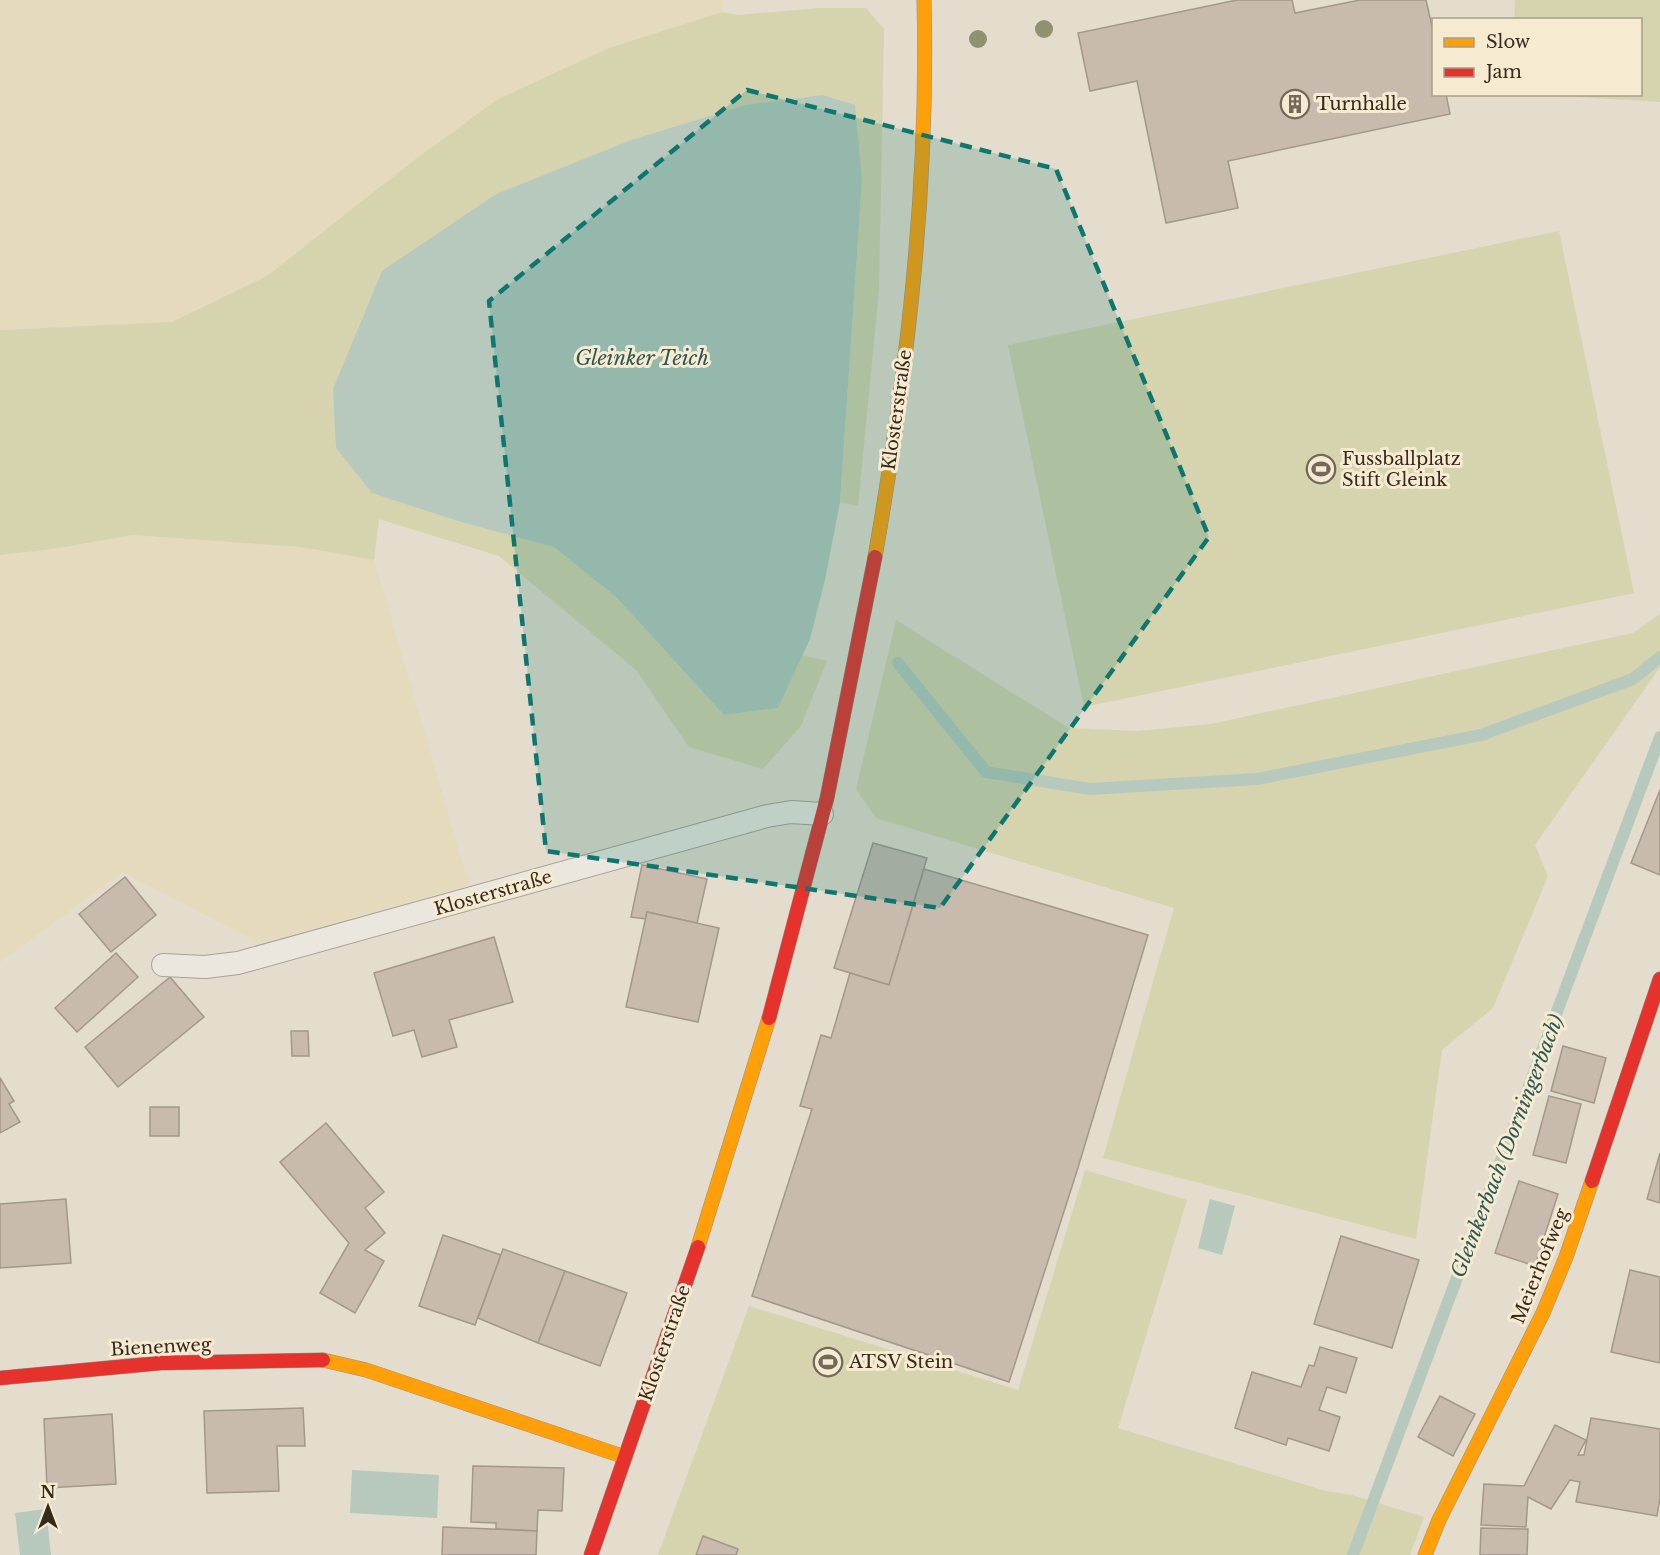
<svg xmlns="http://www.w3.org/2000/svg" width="1660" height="1555" font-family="'Libre Baskerville',serif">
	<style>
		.farmland { fill: #e5dabc }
		.green { fill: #d5d4ae }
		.water { fill: #b7c9bd }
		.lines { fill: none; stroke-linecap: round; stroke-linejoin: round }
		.stream { stroke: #b7c9bd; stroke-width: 12 }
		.building { fill: #c8baad; stroke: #a4978b; stroke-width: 1.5 }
		.lane-casing { stroke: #a9a195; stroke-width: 24 }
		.slow-casing { stroke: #999085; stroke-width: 15 }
		.jam-casing { stroke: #999085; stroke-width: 15 }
		.lane { stroke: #ece7de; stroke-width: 22 }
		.slow { stroke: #ff9f0a; stroke-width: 14 }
		.jam { stroke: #e5322d; stroke-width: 14 }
		.tree { fill: #90926f }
		.marked { fill: #0f766e; fill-opacity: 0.2; stroke: #0f766e; stroke-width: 4.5; stroke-dasharray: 12 8; stroke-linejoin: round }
		.labels { text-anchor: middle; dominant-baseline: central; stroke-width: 6; stroke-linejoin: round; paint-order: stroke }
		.poi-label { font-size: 18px; fill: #38291d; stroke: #f6ead1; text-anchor: start }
		.street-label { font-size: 18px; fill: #38291d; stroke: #f6ead1 }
		.water-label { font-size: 20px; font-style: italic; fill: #2c5853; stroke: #f6ead1 }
	</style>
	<rect width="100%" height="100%" fill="#e4dccc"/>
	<g class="farmland">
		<polygon points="0,0 723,0 722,12 609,48 498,99 413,161 267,276 172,322 0,329"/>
		<polygon points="132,535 301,547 374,560 469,885 259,943 123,872 0,962 0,555 53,549"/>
	</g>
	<g class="green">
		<polygon points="1515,0 1660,0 1660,102 1545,95 1640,94 1640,20 1514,19"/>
		<polygon points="820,8 866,8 884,29 879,291 858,506 840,502 862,181 822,95 745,105 631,140 496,194 372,492 461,522 554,546 616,597 724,715 777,708 802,655 827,661 801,726 763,769 689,747 636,670 499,556 379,519 374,560 301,547 132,535 53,549 0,555 0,330 172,322 267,276 413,161 498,99 609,48 722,12 738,15"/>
		<polygon points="1559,231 1634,593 1084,707 1008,345"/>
		<polygon points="1660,614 1660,667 1535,845 1548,876 1493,1008 1442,1050 1416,1239 1103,1158 1174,908 876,818 856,789 896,620 1069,728 1137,731 1211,724 1633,633"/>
		<polygon points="1085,1170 1187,1200 1118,1428 1326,1491 1352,1495 1424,1517 1410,1555 658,1555 749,1306 1018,1390"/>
	</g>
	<g class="water">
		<polygon points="822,95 855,105 862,181 840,502 825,580 810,639 778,708 724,715 616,597 554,547 461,522 372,493 336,448 333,389 382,271 496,194 631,140 745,105"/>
		<polygon points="1210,1199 1235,1206 1222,1255 1198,1248"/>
		<polygon points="352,1470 439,1475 437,1518 350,1513"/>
		<polygon points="46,1509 51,1555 20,1555 15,1513"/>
	</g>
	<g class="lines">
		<g class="stream">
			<polyline points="898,663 986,772 1090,789 1257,779 1481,735 1633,679 1660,657"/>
			<polyline points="1353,1555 1660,737"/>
		</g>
	</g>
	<g class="building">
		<polygon points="1237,0 1292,0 1295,13 1360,0 1426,0 1434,35 1434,94 1446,94 1450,114 1228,161 1238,208 1166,223 1137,81 1090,91 1078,33"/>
		<polygon points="1660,790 1660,875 1631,863"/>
		<polygon points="873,843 927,858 889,985 834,968"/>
		<polygon points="642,865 707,879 697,923 647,912 646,919 631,917"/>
		<polygon points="924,869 1148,935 1077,1171 1009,1382 752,1296 812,1109 800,1106 821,1035 831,1038 850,973 889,985"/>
		<polygon points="125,877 156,915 111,952 79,914"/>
		<polygon points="647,912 719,928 698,1022 626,1007"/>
		<polygon points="494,937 513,1002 449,1020 457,1047 422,1057 414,1030 393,1036 374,973"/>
		<polygon points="116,953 138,977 77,1032 55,1008"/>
		<polygon points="170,977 204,1017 118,1087 85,1047"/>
		<polygon points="291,1031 308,1031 309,1056 292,1056"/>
		<polygon points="1563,1046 1606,1058 1594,1103 1551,1091"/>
		<polygon points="0,1078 14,1101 9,1104 20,1122 0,1133"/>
		<polygon points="1549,1096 1581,1104 1566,1163 1533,1155"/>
		<rect x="150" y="1107" width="29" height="29"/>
		<polygon points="326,1123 384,1192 365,1208 385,1233 365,1250 384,1261 355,1313 320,1293 349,1243 280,1162"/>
		<polygon points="1660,1153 1660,1203 1647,1199"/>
		<polygon points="1519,1181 1558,1194 1535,1266 1495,1253"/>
		<polygon points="66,1199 71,1263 0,1268 0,1204"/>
		<polygon points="443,1235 501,1255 475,1325 419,1306"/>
		<polygon points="1341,1236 1419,1260 1392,1348 1314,1324"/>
		<polygon points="503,1249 565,1271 538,1343 478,1318"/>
		<polygon points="1630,1270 1660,1277 1660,1363 1611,1352"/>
		<polygon points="565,1271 627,1293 600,1366 538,1343"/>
		<polygon points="1320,1347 1357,1358 1346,1393 1327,1387 1319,1410 1340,1417 1329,1451 1288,1438 1286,1445 1235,1428 1252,1372 1301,1387 1309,1365 1314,1366"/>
		<polygon points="1440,1396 1475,1414 1453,1456 1418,1437"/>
		<polygon points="303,1408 305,1446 277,1446 279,1491 207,1493 204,1411"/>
		<polygon points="112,1414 116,1484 47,1488 44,1419"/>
		<polygon points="1591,1418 1660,1429 1660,1498 1657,1516 1576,1502 1580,1482 1570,1480 1551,1509 1528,1497 1526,1527 1481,1525 1484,1484 1524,1486 1555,1425 1586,1440 1578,1455 1584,1455"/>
		<polygon points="473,1466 564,1468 562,1511 538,1510 537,1531 496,1529 496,1523 471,1522"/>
		<polygon points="443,1527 537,1531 536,1555 442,1555"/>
		<polygon points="1481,1528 1528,1529 1527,1555 1480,1555"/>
		<polygon points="703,1536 738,1549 736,1555 696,1555"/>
	</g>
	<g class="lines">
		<g class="lane-casing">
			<polyline id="lane" points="163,965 205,967 238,963 767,816 791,812 822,814"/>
		</g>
		<g class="slow-casing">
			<g id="slow">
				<path d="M875,557c32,-184 54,-370 49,-557"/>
				<polyline points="698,1247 769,1018"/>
				<polyline points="323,1360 366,1370 625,1457"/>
				<polyline points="1425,1555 1439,1520 1543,1313 1566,1257 1592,1181"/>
			</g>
		</g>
		<g class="jam-casing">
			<g id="jam">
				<polyline points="769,1018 827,798 875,557"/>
				<polyline points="1592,1181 1660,979"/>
				<polyline points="0,1378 161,1363 323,1360"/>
				<polyline points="591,1555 698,1247"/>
			</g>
		</g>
		<use href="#lane" class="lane"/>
		<use href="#slow" class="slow"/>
		<use href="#jam" class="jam"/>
	</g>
	<g class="tree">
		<circle cx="1044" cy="29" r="9"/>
		<circle cx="978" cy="39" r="9"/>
	</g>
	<path class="marked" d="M747,90l309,79 153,368 -269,371 -394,-57 -57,-550z"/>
	<defs>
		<g id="building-ring" transform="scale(1.5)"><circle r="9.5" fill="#f6ead1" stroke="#74685a" stroke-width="1.5"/><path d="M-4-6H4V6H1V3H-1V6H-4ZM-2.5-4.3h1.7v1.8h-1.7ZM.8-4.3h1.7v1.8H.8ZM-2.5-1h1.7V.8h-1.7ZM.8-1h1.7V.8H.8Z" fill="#74685a"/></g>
		<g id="stadium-ring" transform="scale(1.5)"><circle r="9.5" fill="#f6ead1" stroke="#74685a" stroke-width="1.5"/><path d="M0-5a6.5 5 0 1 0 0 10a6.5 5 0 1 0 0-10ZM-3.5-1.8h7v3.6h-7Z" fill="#74685a"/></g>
	</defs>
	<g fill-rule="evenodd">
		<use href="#building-ring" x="1295" y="104"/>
		<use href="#stadium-ring" x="1321" y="469"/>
		<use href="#stadium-ring" x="828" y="1362"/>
	</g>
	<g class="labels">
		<g class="poi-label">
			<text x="1316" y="104">Turnhalle</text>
			<text x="1342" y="459">Fussballplatz<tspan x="1342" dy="21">Stift Gleink</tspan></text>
			<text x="849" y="1362">ATSV Stein</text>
		</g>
		<g class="street-label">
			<text transform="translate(897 410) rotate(-82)">Klosterstraße</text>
			<text transform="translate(493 893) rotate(-16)">Klosterstraße</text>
			<text transform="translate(1540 1266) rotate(-68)">Meierhofweg</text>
			<text transform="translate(665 1343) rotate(-71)">Klosterstraße</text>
			<text transform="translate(161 1347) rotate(-3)">Bienenweg</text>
		</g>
		<g class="water-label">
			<text x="642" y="358">Gleinker Teich</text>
			<text transform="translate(1507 1146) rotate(-69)">Gleinkerbach (Dorningerbach)</text>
		</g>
	</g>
	<rect x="1432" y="18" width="210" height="78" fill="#f6ead1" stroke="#aa9d89" stroke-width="1.5"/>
	<rect x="1444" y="38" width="30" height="9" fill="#ff9f0a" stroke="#aa9d89" stroke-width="1.5"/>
	<text x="1486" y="48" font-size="18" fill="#38291d">Slow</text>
	<rect x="1444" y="68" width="30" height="9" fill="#e5322d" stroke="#aa9d89" stroke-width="1.5"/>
	<text x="1486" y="78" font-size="18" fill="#38291d">Jam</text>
	<g transform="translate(48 1507)" stroke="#f6ead1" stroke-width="4.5" paint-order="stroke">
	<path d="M0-4.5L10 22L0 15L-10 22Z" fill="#38291d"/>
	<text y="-9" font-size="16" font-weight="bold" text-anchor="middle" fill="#38291d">N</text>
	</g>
</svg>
